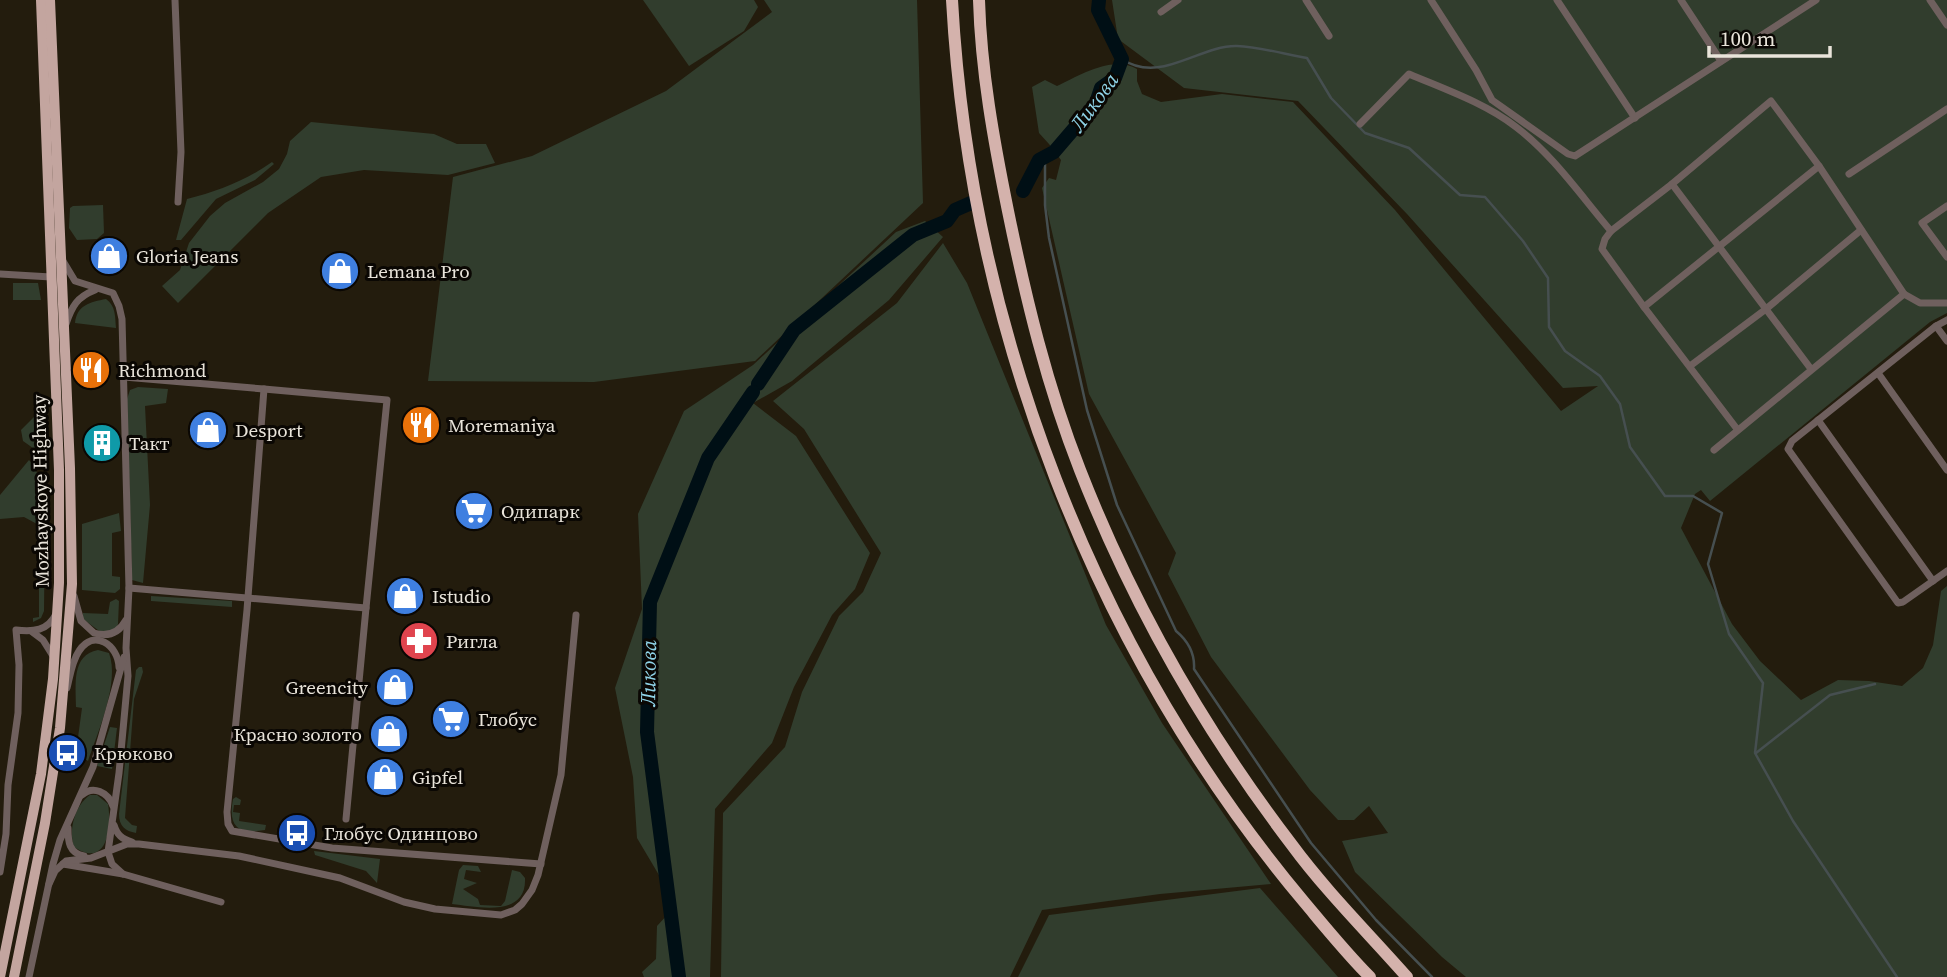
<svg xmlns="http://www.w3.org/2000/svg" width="1947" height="977" font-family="'Source Serif 4',serif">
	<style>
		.green { fill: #313d2d }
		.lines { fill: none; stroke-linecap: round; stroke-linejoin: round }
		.stream { stroke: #464f50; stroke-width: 2.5 }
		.river { stroke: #000f15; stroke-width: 14 }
		.minor { stroke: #6f605e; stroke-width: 7 }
		.primary { stroke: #c3a59f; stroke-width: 10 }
		.trunk { stroke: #d4b2ac; stroke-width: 12 }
		.labels { text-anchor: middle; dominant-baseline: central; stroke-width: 6; stroke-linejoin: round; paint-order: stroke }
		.poi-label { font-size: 19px; fill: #e9e4da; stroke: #0a0703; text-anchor: start }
		.street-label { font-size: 19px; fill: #e9e4da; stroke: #0a0703 }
		.water-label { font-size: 21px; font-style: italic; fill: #8fd3e7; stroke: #0a0703 }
	</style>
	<rect width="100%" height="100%" fill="#231c0d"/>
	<g class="green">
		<polygon points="643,0 754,0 758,7 744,31 689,66"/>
		<polygon points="764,0 917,0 923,203 755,361 594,382 428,381 453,177 532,156 666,91 772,12"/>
		<path d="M1112,0h835v313l-17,9 -220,179 -9,-11 -6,4 -14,34 51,96 28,37 41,39 37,-20 31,1 33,5 21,-18 10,-23 8,-54 6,-5v391h-481l-24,-20 -87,-85 -13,-31 46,-8 -19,-27 -15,14h-16l-28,-30 -99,-133 -43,-83 8,-21 -87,-159 -47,-206 7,-10 7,2 5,-20 -12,-16 -10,-11 -7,-46 13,-7 12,6c23,-11 55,-31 80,-17v12l5,13 19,8 61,-8 71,8 102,108 166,201 37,-25 -35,2 -156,-174 -109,-113 -114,-13 -66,-49z"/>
		<polygon points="311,122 434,134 457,144 486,144 495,163 448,175 364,170 321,177 268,213 178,303 162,286 180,270 189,243 210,216 225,203 263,182 279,169 287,154 290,141"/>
		<path d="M272,162l2,2 -19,16 -39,19 -35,41h-5l11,-41c31,-8 58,-18 85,-37z"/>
		<polygon points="103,205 104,233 97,239 77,240 69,228 70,208 73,206"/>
		<polygon points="925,221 943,237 889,300 792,381 753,403 796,436 870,553 855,589 832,615 794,687 772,743 715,809 710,977 644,977 642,972 656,959 657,926 668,914 669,892 637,838 633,777 615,688 642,609 638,514 684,411 753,365 896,232"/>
		<polygon points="943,243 967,283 1106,625 1162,723 1271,884 1160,894 1042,910 1010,977 721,977 723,813 785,747 802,692 839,616 863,592 881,553 804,429 773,401 897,303"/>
		<polygon points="13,283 38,283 41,300 13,300"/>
		<path d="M106,299c10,7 9,18 10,29l-41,-5c2,-18 15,-21 31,-24z"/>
		<polygon points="138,387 168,389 166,403 145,406 150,505 143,583 132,580 127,399 130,390"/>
		<polygon points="41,410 40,453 23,441 21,430"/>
		<path d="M29,460c15,15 10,40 11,60l-3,4 -13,-7 -24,2v-24z"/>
		<polygon points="119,513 121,531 112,533 112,576 120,577 120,589 115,593 82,590 82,524"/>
		<polygon points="45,522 44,611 41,618 33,622 33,618 39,617 39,527"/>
		<polygon points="151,596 232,601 232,607 151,601"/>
		<polygon points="116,599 119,601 118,624 115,631 102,633 83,619 83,613 108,614 110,602"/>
		<path d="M98,650l11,3c11,29 -11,79 -21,108l-12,-9 6,-44 -6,-1c0,-22 -5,-52 22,-57z"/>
		<path d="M139,667h3l1,5 -9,27 -9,119 7,7 5,1 -1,7c-11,-2 -17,-7 -17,-19l17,-144z"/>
		<polygon points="110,727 117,728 112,769 97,766"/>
		<path d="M90,795h7l11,9c4,24 -1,65 -34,43 -6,-17 1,-42 16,-52z"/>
		<path d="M236,797l5,3 -1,5h-6l-1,7 7,1 -1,8 27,4 -1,5c-28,5 -37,-4 -32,-31z"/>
		<polygon points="314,851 380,859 377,883 366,871 315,855"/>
		<path d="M463,865l15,1 3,6 -15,-2 -2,9 13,4 -14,6 15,10 2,6 21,1 4,-5 7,-31 8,2 5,6c2,40 -47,29 -73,26l7,-34z"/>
		<polygon points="1260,888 1338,977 1018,977 1049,915"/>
	</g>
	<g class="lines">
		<g class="stream">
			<path d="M1122,59c38,26 77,-14 115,-13 23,1 47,8 70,12l24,40 34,35 44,15 51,47 25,2 38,44 25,37 1,49 16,24 35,25 20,28 10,43 35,49h28l29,17 -14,51 21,70 34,49 -8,70 38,68 104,156"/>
			<path d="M1045,156v49l4,33 38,172 30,95 59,126c12,10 19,23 18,38l117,174 65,77 56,57"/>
			<polyline points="1756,753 1830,695 1875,684"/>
		</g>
		<g class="river">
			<polyline points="1023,191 1039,160 1054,152 1096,103 1101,88 1115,78 1122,59 1098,10 1099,0"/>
			<polyline points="758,384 794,330 913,235 947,221 955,210 971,203"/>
			<polyline points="679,977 647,732 650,602 708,458 753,392"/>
		</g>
		<g class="minor">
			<polyline points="175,0 181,152 178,202"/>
			<polyline points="1306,0 1329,36"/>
			<polyline points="1431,0 1476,70 1492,100 1568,154 1575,156 1816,0"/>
			<polyline points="1557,0 1635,118"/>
			<polyline points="1681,0 1721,61"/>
			<polyline points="1930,0 1947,25"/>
			<polyline points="1161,12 1178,0"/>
			<path d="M1360,124l49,-50c35,15 76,29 107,53 37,28 65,69 95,104"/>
			<polyline points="1849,174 1947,109"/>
			<polyline points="1672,184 1611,231 1605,239 1602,249 1644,307 1819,166"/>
			<polyline points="1947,206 1922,223 1947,257"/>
			<polyline points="63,261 75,281 113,293 119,306 122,319 129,588 126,648 128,676 119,773 108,852 112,864 123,874"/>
			<polyline points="0,274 51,277"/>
			<polyline points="1644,307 1737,429"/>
			<polyline points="1947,320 1936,326 1792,441 1788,449 1898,603 1903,602 1947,571"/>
			<path d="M66,324c6,-18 11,-27 29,-34"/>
			<polyline points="1936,326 1947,341"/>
			<polyline points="1690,366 1766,309 1861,230"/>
			<polyline points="1811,369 1672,184 1771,101 1819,166 1904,294"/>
			<polyline points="1878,373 1947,470"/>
			<polyline points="124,377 264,389 247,610 227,812 228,824 232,831 332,848 541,864"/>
			<polyline points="264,389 387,400 366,608"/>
			<polyline points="1818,420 1933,581"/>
			<polyline points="1714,450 1904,294 1920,303 1947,303"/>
			<polyline points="129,588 366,608 346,819"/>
			<path d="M74,596l7,25 13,12c14,4 25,0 32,-13"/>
			<polyline points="31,631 43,640 53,656"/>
			<path d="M67,688c3,-12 5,-27 12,-37 15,-23 39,-6 40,16"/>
			<path d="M82,795c11,-10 26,-3 31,11"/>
			<path d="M114,825c3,10 8,14 18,17"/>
			<path d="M68,828c0,14 1,25 16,28"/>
			<polyline points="63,864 123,874 221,902"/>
			<path d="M0,872l6,-38 2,-49 10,-72 1,-48 -3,-35c17,2 32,1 40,-16"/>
			<polyline points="49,884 55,871 66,861 91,858 127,844 139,844 239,856 340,878 404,902 435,909 501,915 515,910 522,904 532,890 538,875 561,775 576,615"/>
			<polyline points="29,977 53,864 60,840 93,767 124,657"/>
		</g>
		<g class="primary">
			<polyline points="0,977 41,774 53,679 59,583 59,470 41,0"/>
			<polyline points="14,977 45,823 60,728 72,584 70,468 50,0"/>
		</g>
		<g class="trunk">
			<path d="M952,0c18,327 142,652 353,903 21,25 42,51 65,74"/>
			<path d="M979,0c2,71 15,142 29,211 18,88 39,175 72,259 52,133 125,261 212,375 33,45 78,90 115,132"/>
		</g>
	</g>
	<defs>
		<g id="shop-disc" transform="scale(2.0125)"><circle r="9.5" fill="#3f7fe0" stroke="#0a0703"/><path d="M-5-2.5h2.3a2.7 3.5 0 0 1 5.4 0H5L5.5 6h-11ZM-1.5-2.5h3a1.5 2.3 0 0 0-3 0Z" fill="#fff"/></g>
		<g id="restaurant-disc" transform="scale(2.0125)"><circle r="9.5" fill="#e8710a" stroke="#0a0703"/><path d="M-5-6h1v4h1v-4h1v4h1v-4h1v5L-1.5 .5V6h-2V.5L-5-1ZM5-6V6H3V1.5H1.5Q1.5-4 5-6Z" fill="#fff"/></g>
		<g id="building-disc" transform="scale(2.0125)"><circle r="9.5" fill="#0f9aa8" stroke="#0a0703"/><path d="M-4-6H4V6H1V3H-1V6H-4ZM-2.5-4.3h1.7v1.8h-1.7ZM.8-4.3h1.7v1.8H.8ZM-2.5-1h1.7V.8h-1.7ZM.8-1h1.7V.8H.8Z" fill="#fff"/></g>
		<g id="supermarket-disc" transform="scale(2.0125)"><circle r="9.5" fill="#3f7fe0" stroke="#0a0703"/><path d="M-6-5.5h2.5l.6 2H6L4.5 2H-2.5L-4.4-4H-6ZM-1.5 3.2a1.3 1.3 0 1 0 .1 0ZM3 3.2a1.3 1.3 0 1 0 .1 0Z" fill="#fff"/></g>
		<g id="pharmacy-disc" transform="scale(2.0125)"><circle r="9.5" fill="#e0444e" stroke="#0a0703"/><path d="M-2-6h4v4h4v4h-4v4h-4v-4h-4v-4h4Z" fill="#fff"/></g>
		<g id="bus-disc" transform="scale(2.0125)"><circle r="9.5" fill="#1a4fb4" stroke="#0a0703"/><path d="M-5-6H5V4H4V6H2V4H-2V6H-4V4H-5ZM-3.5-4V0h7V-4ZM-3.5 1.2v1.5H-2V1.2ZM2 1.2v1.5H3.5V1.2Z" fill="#fff"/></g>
	</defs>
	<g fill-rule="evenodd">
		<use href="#shop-disc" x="109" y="256"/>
		<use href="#shop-disc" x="340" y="271"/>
		<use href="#restaurant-disc" x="91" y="370"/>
		<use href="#restaurant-disc" x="421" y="425"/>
		<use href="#shop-disc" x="208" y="430"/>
		<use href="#building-disc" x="102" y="443"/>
		<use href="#supermarket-disc" x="474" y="511"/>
		<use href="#shop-disc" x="405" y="596"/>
		<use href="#pharmacy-disc" x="419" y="641"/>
		<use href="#shop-disc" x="395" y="687"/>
		<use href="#supermarket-disc" x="451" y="719"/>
		<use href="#shop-disc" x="389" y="734"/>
		<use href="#bus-disc" x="67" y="753"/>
		<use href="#shop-disc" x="385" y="777"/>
		<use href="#bus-disc" x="297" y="833"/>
	</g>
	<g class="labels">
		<g class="poi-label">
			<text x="136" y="256">Gloria Jeans</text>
			<text x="367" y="271">Lemana Pro</text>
			<text x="118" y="370">Richmond</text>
			<text x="448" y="425">Moremaniya</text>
			<text x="235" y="430">Desport</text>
			<text x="129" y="443">Такт</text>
			<text x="501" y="511">Одипарк</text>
			<text x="432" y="596">Istudio</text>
			<text x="446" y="641">Ригла</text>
			<text x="368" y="687" text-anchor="end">Greencity</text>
			<text x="478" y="719">Глобус</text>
			<text x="362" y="734" text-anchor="end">Красно золото</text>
			<text x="94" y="753">Крюково</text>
			<text x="412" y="777">Gipfel</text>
			<text x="324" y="833">Глобус Одинцово</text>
		</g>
		<g class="street-label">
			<text transform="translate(40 491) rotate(-91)">Mozhayskoye Highway</text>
		</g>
		<g class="water-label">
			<text transform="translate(1094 102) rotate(-54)">Ликова</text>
			<text transform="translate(648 673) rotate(-89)">Ликова</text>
		</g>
	</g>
	<path d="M1709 46v10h121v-10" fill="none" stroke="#e9e4da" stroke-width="3.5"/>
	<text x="1720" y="46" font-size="21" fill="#e9e4da" stroke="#0a0703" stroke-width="5" paint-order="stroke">100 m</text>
</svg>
